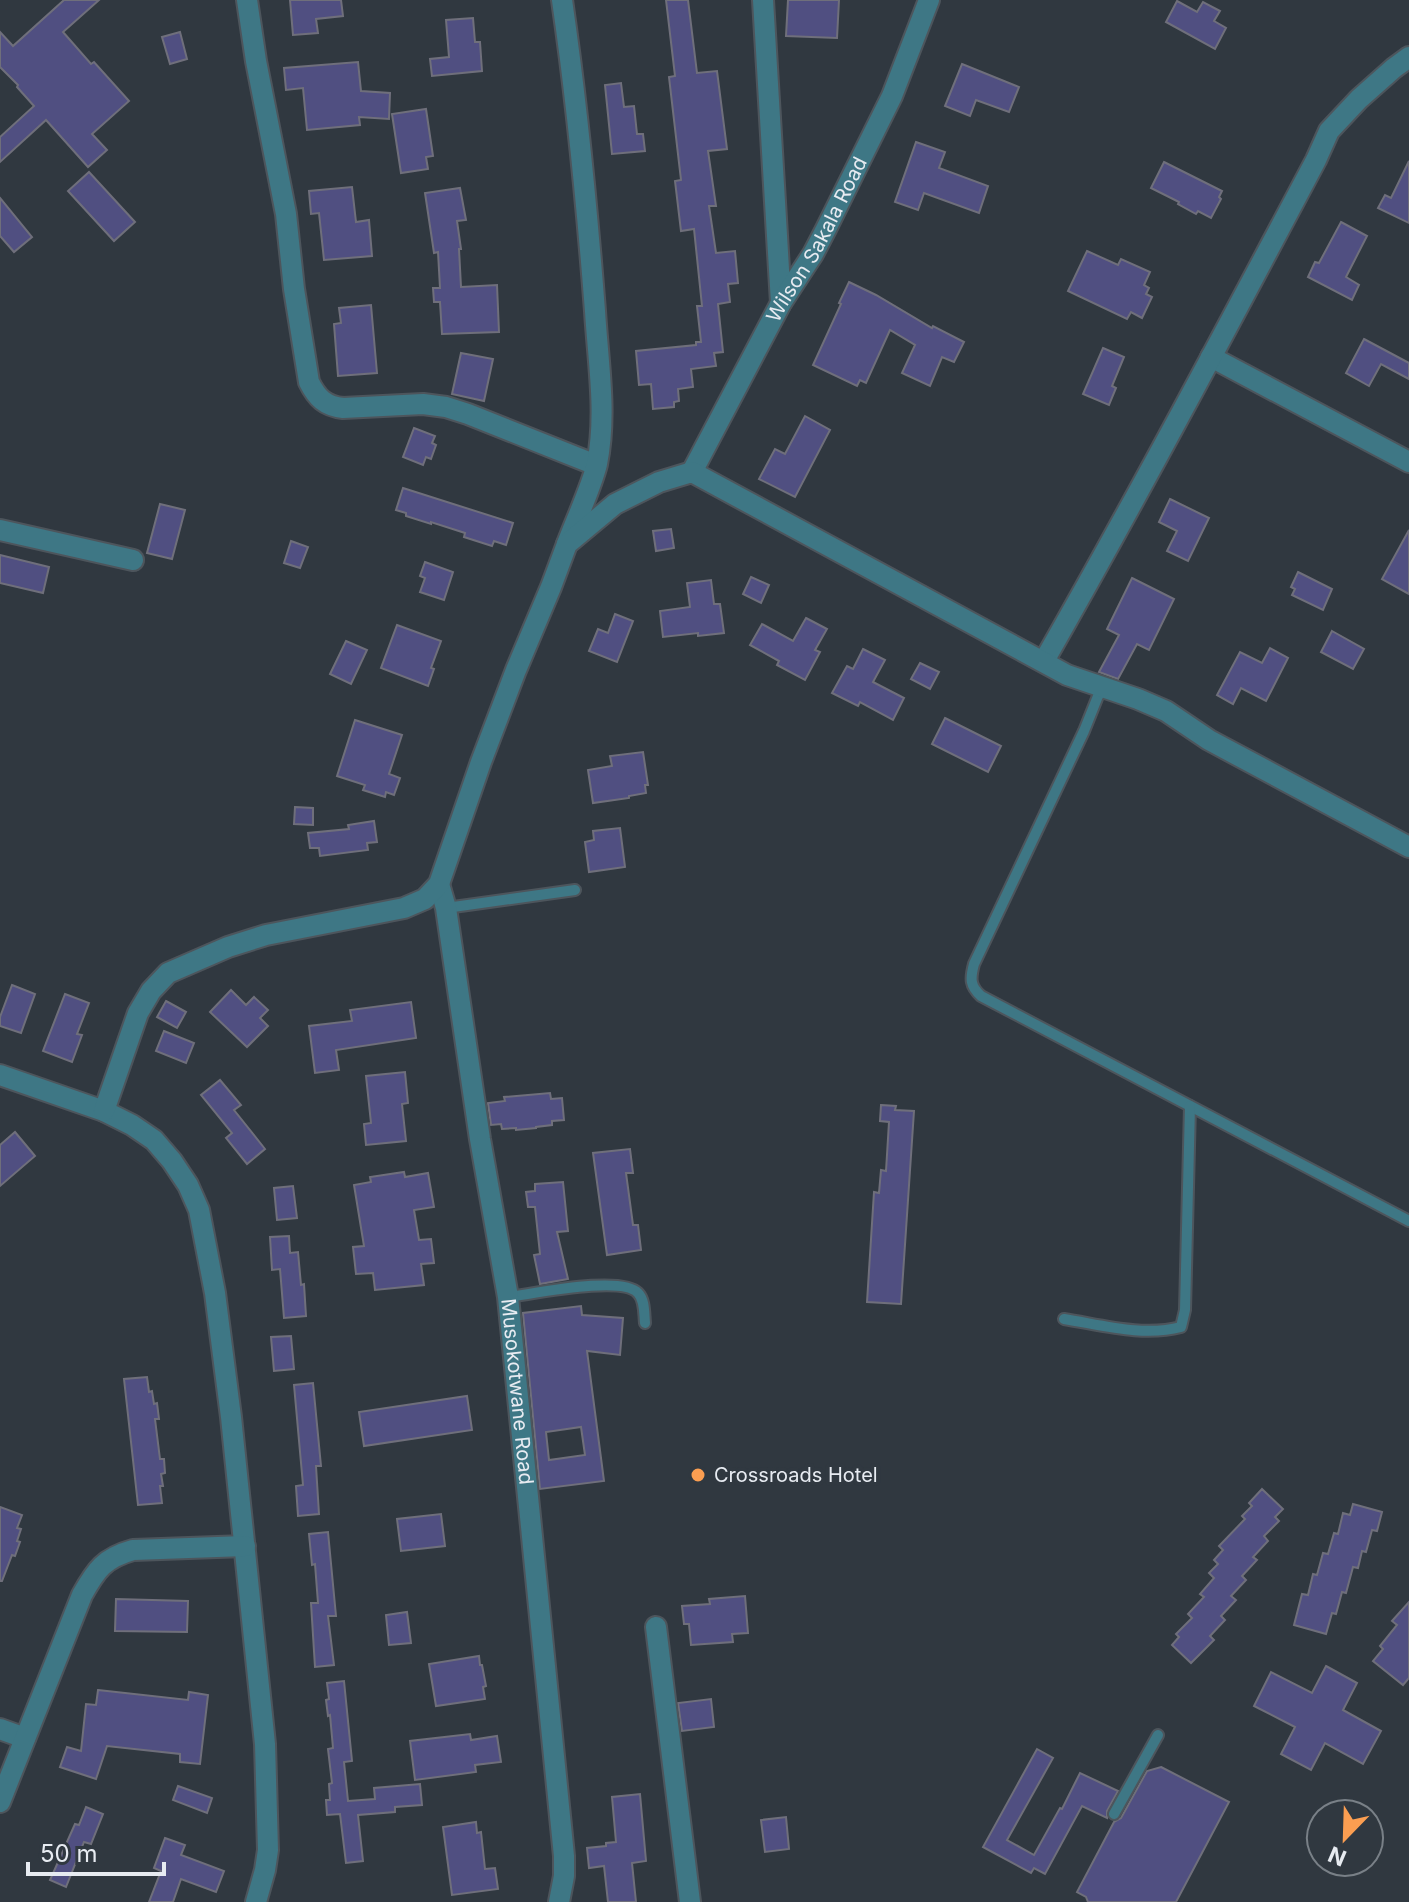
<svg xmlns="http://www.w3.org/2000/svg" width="1409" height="1902" font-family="Inter,sans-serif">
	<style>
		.building { fill: #504f81; stroke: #6f6f7b; stroke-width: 2; fill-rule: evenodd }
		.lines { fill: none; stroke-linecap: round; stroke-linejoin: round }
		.service-casing { stroke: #4d555c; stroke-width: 14 }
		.minor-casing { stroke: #4d555c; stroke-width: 24 }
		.service { stroke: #3e7785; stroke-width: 10 }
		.minor { stroke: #3e7785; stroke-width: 20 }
		.poi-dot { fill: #fb9e51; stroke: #303840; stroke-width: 3 }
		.labels { text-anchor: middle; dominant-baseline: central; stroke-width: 8; stroke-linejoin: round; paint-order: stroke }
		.street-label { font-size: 20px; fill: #e7ebf1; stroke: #303840 }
		.poi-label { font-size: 20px; fill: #e7ebf1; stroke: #303840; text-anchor: start }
	</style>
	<rect width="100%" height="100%" fill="#303840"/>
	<g class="building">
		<polygon points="64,0 99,0 63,32 91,64 94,62 129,101 92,134 107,150 88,167 46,120 0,162 0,137 34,106 17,87 18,85 0,67 0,32 13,46"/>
		<polygon points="290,0 341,0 343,16 316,19 318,33 293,35"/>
		<polygon points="666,0 688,0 697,73 717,71 727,149 708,151 716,206 709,206 716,253 735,251 738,283 728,284 730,302 718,304 723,352 714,353 716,366 691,369 693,387 678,389 679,401 674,402 674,407 653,409 651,384 639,385 636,351 696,345 696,342 701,342 697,306 702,306 694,229 681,231 675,181 681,180 669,77 675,76"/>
		<polygon points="788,0 839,0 837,38 786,36"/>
		<polygon points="1177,1 1197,12 1203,2 1220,11 1214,21 1226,28 1215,49 1166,22"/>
		<polygon points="473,18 475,42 480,42 482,71 432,76 430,59 449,57 446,20"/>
		<polygon points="180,32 187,59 170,64 162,37"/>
		<polygon points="358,62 361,91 390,93 389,119 359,117 360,125 307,130 303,88 286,90 284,68"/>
		<polygon points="962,64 1019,87 1009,112 976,100 970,116 945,106"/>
		<polygon points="621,83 624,107 634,106 637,134 643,134 645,151 612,154 605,85"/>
		<polygon points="426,109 433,156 426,157 428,169 401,173 392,114"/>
		<polygon points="916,142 945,152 939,168 988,186 979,213 924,193 918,210 895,202"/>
		<polygon points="1409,161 1409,223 1378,208 1385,195 1391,198"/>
		<polygon points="1164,162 1222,191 1219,197 1221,199 1211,218 1198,211 1196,214 1178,204 1179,202 1151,188"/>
		<polygon points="89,172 135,222 114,241 68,191"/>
		<polygon points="352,187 356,222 369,220 372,256 324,260 319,213 311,214 309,191"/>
		<polygon points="460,188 466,220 457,221 461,249 459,249 461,287 497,285 499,332 442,334 440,302 434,302 433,288 440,288 438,252 434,253 425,193"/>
		<polygon points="0,198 32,237 14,252 0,236"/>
		<polygon points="1341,222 1367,236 1346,277 1359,285 1352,300 1308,277 1315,262 1319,263"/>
		<polygon points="1087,251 1118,265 1121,259 1150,272 1144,285 1149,288 1146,294 1152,297 1142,318 1131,312 1127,319 1068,291"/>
		<polygon points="849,282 876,295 932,328 933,326 964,342 954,362 942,357 930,386 902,373 915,345 890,330 866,383 860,380 857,386 813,365 841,304 839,303"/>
		<polygon points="371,305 377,373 338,376 334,324 341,323 339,308"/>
		<polygon points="1364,339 1409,363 1409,379 1381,364 1369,386 1346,373"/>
		<polygon points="1103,348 1124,357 1112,386 1116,388 1109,405 1083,394"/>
		<polygon points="461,353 493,359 484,401 452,394"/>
		<polygon points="805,416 830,430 795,497 759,479 775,449 785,454"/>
		<polygon points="414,428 435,436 432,443 436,445 431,459 426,457 423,465 403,457"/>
		<polygon points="403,488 513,523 506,545 494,541 492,546 464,537 465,533 431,522 431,524 406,516 406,513 396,510"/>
		<polygon points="1170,499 1209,518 1188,561 1167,551 1177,531 1159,522"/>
		<polygon points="160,504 185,510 172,559 147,553"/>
		<polygon points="671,529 674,548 656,551 653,531"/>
		<polygon points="1409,530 1409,594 1382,579"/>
		<polygon points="291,541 308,547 300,568 284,563"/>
		<polygon points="0,555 49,567 43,593 0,583"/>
		<polygon points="425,562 453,572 444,600 420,592 425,578 420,576"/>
		<polygon points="1298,572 1332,589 1323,610 1292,595 1295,589 1291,587"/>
		<polygon points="751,577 769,585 761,603 743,594"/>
		<polygon points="1132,578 1174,599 1149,650 1137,644 1118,679 1099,672 1119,635 1107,629"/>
		<polygon points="711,580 714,604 720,604 724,633 698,636 698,633 663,637 660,611 690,607 687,583"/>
		<polygon points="615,614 633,621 617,662 589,651 598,629 608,633"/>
		<polygon points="806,618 827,629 815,650 820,652 805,680 777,665 779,661 750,645 762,624 793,641"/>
		<polygon points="397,625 441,641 431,668 434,669 428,686 381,668"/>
		<polygon points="1332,631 1364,649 1353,669 1321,652"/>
		<polygon points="346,641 367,650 351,684 330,674"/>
		<polygon points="1270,648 1288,658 1266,701 1241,688 1233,704 1217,695 1240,652 1262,663"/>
		<polygon points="863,649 885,660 873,682 904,698 893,720 860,702 858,706 832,693 847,666 853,669"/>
		<polygon points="920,663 939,672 930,689 911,679"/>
		<polygon points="945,718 1001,746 988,772 932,744"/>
		<polygon points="355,720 402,735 389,774 400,778 394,795 386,792 385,797 363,790 365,785 337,776"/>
		<polygon points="643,752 648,785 645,785 646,793 629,796 629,798 593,803 588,770 612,766 610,756"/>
		<polygon points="295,807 313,808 313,825 294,824"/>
		<polygon points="374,821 377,842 367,843 368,850 320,856 319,848 310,848 308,833 349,829 348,825"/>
		<polygon points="620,828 625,867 589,872 585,842 594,840 593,831"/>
		<polygon points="12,985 35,994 21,1033 0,1026 0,1017"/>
		<polygon points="231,990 246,1005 254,997 268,1010 260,1018 268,1026 247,1047 210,1012"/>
		<polygon points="65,994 89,1003 77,1034 82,1035 72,1062 43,1051"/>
		<polygon points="166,1001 186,1012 177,1028 157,1017"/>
		<polygon points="411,1002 416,1038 336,1050 339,1070 315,1073 309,1026 352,1021 350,1010"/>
		<polygon points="164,1031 194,1043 186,1063 156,1051"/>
		<polygon points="405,1072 408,1103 402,1104 406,1141 366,1145 364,1124 371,1123 366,1076"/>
		<polygon points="220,1080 241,1105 234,1110 265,1149 247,1164 226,1138 232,1133 201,1095"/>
		<polygon points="550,1093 551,1099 562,1098 564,1120 552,1121 552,1125 536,1127 536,1128 516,1130 516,1128 502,1129 501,1124 491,1125 488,1103 505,1101 504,1097"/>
		<polygon points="881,1105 896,1106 895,1110 914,1111 901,1304 867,1302 874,1192 879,1193 881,1170 886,1171 889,1122 880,1121"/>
		<polygon points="15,1132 35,1156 0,1186 0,1145"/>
		<polygon points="630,1149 633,1173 626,1173 633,1225 638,1225 641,1250 607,1255 593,1153"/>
		<polygon points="404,1172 405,1177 428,1173 434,1207 414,1210 419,1240 431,1239 434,1263 421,1264 424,1285 375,1290 373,1273 356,1274 353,1247 364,1246 354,1185 371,1182 370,1177"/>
		<polygon points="563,1182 568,1231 557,1232 568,1279 540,1284 534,1255 540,1254 535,1207 528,1207 526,1192 535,1191 535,1184"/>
		<polygon points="293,1186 297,1218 277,1220 274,1188"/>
		<polygon points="289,1236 290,1253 298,1252 301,1285 304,1284 306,1316 284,1318 280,1269 272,1270 270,1237"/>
		<path d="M581,1306l1,9 41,3 -3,37 -33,-4 17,130 -64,8 -17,-176zM581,1427l4,28 -36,5 -3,-28z"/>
		<polygon points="291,1336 294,1369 274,1371 271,1337"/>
		<polygon points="147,1377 149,1392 152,1391 154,1404 157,1403 159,1419 155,1419 160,1459 164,1459 165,1473 161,1474 163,1486 160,1486 162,1503 138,1505 124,1379"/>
		<polygon points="313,1383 321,1466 316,1466 319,1514 298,1516 296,1486 303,1485 294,1385"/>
		<polygon points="467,1396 472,1430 364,1446 359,1412"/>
		<polygon points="1262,1489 1283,1509 1275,1517 1279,1521 1264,1536 1268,1541 1253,1557 1257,1560 1242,1576 1246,1580 1231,1596 1236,1600 1221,1616 1225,1620 1210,1636 1214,1640 1191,1663 1172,1645 1179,1637 1176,1634 1192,1618 1188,1614 1204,1597 1200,1594 1214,1578 1209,1573 1218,1564 1214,1560 1223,1550 1219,1546 1245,1519 1242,1516 1252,1506 1249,1503"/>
		<polygon points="1353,1504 1382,1512 1377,1531 1372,1530 1366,1552 1362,1551 1358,1568 1353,1567 1346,1593 1342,1592 1336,1614 1332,1613 1326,1634 1294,1625 1302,1594 1308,1595 1313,1574 1317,1575 1323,1553 1328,1554 1334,1533 1338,1534 1343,1513 1350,1515"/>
		<polygon points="0,1507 22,1515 17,1528 21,1529 17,1541 20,1542 15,1556 12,1555 2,1581 0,1581"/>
		<polygon points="441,1514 445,1546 401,1551 397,1519"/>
		<polygon points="328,1532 336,1616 328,1616 334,1665 315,1667 311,1603 318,1603 315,1564 312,1565 309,1534"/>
		<polygon points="745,1596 748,1633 732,1634 733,1642 691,1645 689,1624 684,1624 682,1606 710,1604 709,1599"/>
		<polygon points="116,1599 188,1601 187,1632 115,1631"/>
		<polygon points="1409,1602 1409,1678 1403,1685 1373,1661 1383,1649 1380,1646 1397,1625 1392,1621"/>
		<polygon points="407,1612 411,1643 389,1645 386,1615"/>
		<polygon points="479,1656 480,1665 482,1665 486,1686 483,1687 485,1699 436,1706 429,1664"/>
		<polygon points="1326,1666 1357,1683 1343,1710 1381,1731 1363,1764 1325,1743 1311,1770 1281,1754 1295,1727 1254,1706 1271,1672 1312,1693"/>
		<polygon points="344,1681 352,1761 344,1762 348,1801 375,1799 374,1788 420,1784 422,1805 395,1807 395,1812 358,1815 363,1861 346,1863 340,1814 327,1815 326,1800 330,1800 329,1784 332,1783 328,1749 333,1748 330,1715 328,1716 326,1700 329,1699 327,1683"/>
		<polygon points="98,1690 188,1700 189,1692 208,1695 200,1764 180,1762 180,1754 107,1746 96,1779 60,1767 67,1747 81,1751 86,1704 96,1705"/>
		<polygon points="711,1699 714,1727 682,1731 678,1703"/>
		<polygon points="470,1734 471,1740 497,1736 501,1762 475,1765 476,1772 415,1780 410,1741"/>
		<polygon points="1037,1749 1053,1758 1007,1840 1034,1855 1060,1808 1062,1809 1080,1773 1118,1791 1107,1811 1107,1818 1082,1806 1045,1874 1034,1868 1031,1873 983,1847"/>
		<polygon points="1161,1767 1229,1802 1176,1902 1088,1902 1086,1897 1077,1892 1114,1822 1121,1818 1147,1771"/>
		<polygon points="178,1786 212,1798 207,1813 173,1800"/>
		<polygon points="640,1794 646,1861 632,1863 636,1902 608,1902 604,1866 589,1868 587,1848 606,1846 606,1843 616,1842 612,1797"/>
		<polygon points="86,1807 103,1814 91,1844 84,1842 66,1887 50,1880 75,1824 79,1825"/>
		<polygon points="786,1817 789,1849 765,1852 761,1820"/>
		<polygon points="476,1822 477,1833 481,1832 485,1869 495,1868 498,1889 452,1895 443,1827"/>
		<polygon points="165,1838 185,1845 181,1855 224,1871 216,1892 181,1879 173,1902 149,1902 161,1871 154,1868"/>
	</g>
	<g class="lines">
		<g class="service-casing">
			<g id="service">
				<path d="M1105,688l-7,8 -14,35 -110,233c-4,15 -4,22 7,32l428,225"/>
				<polyline points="446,908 575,890"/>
				<path d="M508,1297c25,-3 114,-22 130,-4 7,7 6,20 7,30"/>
				<path d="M1064,1319c38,6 79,18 117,8l4,-17 5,-204"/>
				<polyline points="1114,1814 1158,1735"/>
			</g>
		</g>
		<g class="minor-casing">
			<g id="minor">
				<path d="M247,0l9,61 30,153 8,75 15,93c8,16 16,24 34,26l80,-4 23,3 22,7 128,51"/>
				<path d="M562,0c15,103 25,207 33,311 3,50 12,103 2,153 -6,24 -21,56 -30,80"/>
				<polyline points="763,0 781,303"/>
				<polyline points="1211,357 1409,462"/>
				<path id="s1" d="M692,472l89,-169 32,-49 13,-25 66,-133 37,-96"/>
				<polyline points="0,530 133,560"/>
				<path d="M1044,661c94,-165 183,-333 272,-501l13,-29 30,-32 35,-31 15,-11"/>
				<path id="s2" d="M439,884l7,24 34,231 28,158 56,559v20l-5,26"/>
				<polyline points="0,1075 104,1111 132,1125 154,1140 172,1161 188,1185 199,1210 215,1293 231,1417 265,1744 268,1850 265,1870 256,1902"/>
				<polyline points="104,1111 138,1013 151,991 168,973 228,947 266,935 404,908 425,899 439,884 481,762 516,670 551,587 567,544 615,504 659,482 692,472 1067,675 1138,699 1166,711 1209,740 1409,847"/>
				<polyline points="656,1627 690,1902"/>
				<polyline points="0,1729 25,1738"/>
				<path d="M0,1802l82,-207c14,-25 22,-37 51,-45l112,-4"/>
			</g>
		</g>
		<use href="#service" class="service"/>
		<use href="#minor" class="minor"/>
	</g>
	<circle class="poi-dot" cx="698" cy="1475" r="8"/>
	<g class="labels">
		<g class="street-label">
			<text stroke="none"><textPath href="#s1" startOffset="264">Wilson Sakala Road</textPath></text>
			<text stroke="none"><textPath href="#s2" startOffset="514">Musokotwane Road</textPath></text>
		</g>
		<g class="poi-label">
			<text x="714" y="1475">Crossroads Hotel</text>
		</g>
	</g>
	<g transform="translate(1345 1838) rotate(203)"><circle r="38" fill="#303840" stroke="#798087" stroke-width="2"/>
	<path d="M0-6L14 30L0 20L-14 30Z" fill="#fb9e51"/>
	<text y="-12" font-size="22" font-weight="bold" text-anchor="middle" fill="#e7ebf1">N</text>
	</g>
	<path d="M28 1862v12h136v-12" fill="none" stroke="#e7ebf1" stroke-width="4"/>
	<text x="40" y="1862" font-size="24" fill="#e7ebf1" stroke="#303840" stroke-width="6" paint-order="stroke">50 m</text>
</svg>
